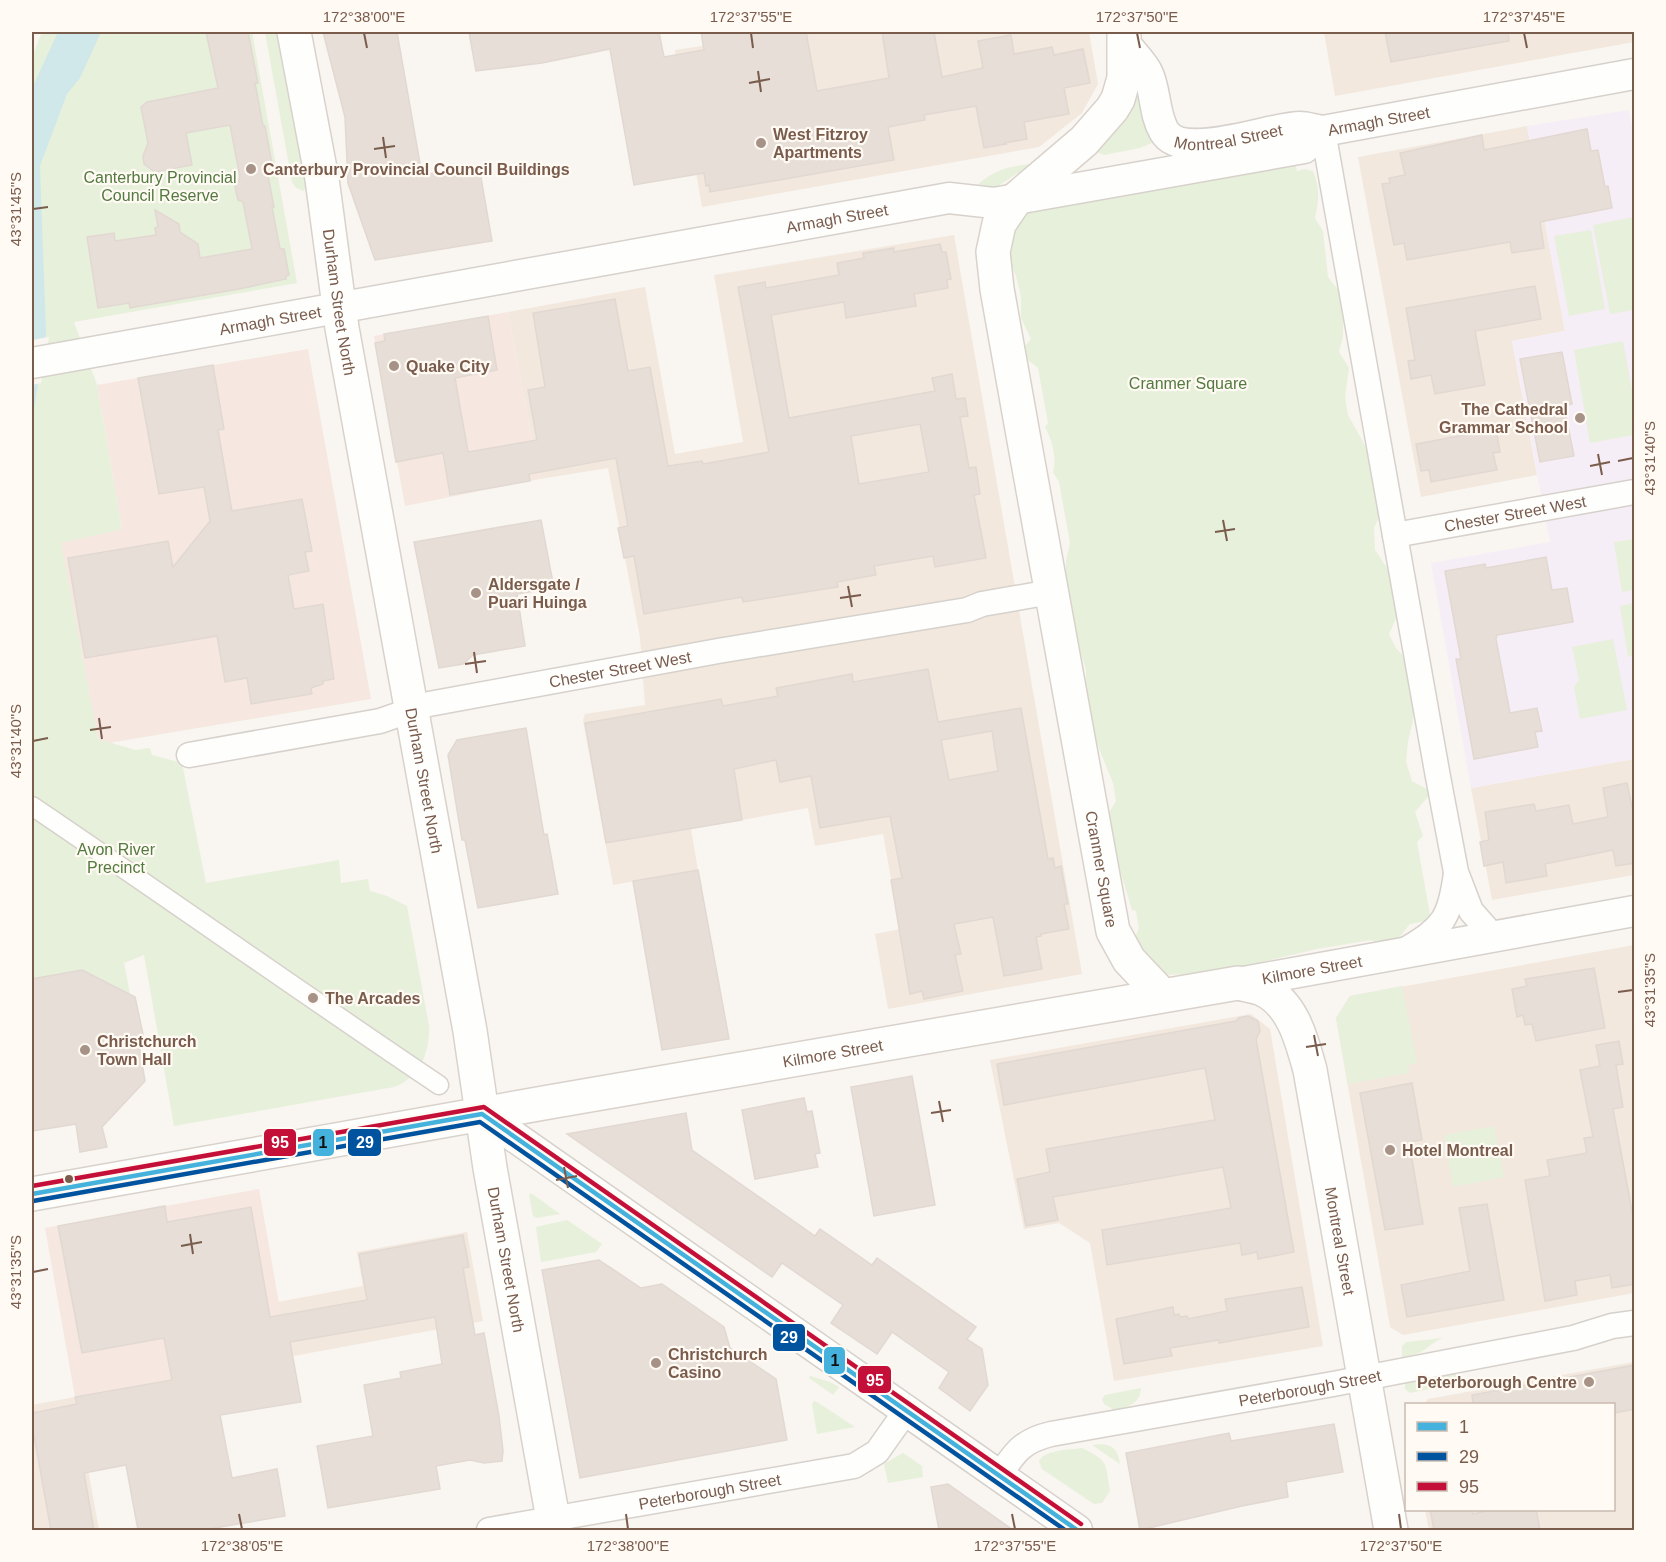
<svg xmlns="http://www.w3.org/2000/svg" width="1666" height="1562" font-family="Helvetica,sans-serif">
	<style>
		.residential { fill: #f2e8de }
		.commercial { fill: #f6e8e1 }
		.education { fill: #f6eef6 }
		.green { fill: #e7f0db }
		.water { fill: #d0e8ea }
		.pier { fill: #f9f5f0 }
		.building { fill: #e6ded7; stroke: #e2d8d2; stroke-width: 1.5; fill-rule: evenodd }
		.lines { fill: none; stroke-linecap: round; stroke-linejoin: round }
		.pedestrian-casing { stroke: #d7d1cb; stroke-width: 21 }
		.minor-casing { stroke: #d7d1cb; stroke-width: 27 }
		.tertiary-casing { stroke: #d7d1cb; stroke-width: 33 }
		.secondary-casing { stroke: #d9d2cb; stroke-width: 36 }
		.pedestrian { stroke: #fefefd; stroke-width: 18 }
		.minor { stroke: #fefefd; stroke-width: 24 }
		.tertiary { stroke: #fefefd; stroke-width: 30 }
		.secondary { stroke: #fefefd; stroke-width: 33 }
		.bus-1-casing { stroke: #fffaf3; stroke-width: 9 }
		.bus-2-casing { stroke: #fffaf3; stroke-width: 9 }
		.bus-3-casing { stroke: #fffaf3; stroke-width: 9 }
		.bus-1 { stroke: #44b2dd; stroke-width: 4.5 }
		.bus-2 { stroke: #00539f; stroke-width: 4.5 }
		.bus-3 { stroke: #c41039; stroke-width: 4.5 }
		.ticks { fill: none; stroke: #7a5c4d; stroke-width: 2 }
		.poi-dot { fill: #a69286; stroke: #fffaf3; stroke-width: 2 }
		.bus-dot { fill: #7a5c4d; stroke: #fffaf3; stroke-width: 2 }
		.labels { text-anchor: middle; dominant-baseline: central; stroke-width: 4.5; stroke-linejoin: round; paint-order: stroke }
		.street-label { font-size: 16px; fill: #7a5c4d; stroke: #fffaf3 }
		.poi-label { font-size: 16px; font-weight: bold; fill: #7a5c4d; stroke: #fffaf3; text-anchor: start }
		.park-label { font-size: 16px; fill: #537a41; stroke: #fffaf3 }
		.line-badge { stroke: #fffaf3; stroke-width: 2 }
		.badge-label { font-size: 16px; text-anchor: middle; font-weight: bold; fill: #fff }
		.pale-badge-label { font-size: 16px; text-anchor: middle; font-weight: bold; fill: #111 }
		.neatline { fill: none; stroke: #7a5c4d; stroke-width: 2 }
		.ticks-label { font-size: 15px; text-anchor: middle; fill: #7a5c4d }
	</style>
	<rect width="100%" height="100%" fill="#f9f5f0"/>
	<g class="residential">
		<polygon points="801,32 1089,32 1098,84 1082,113 1039,147 702,207 675,50"/>
		<polygon points="1324,32 1634,32 1634,42 1335,96"/>
		<polygon points="1527,126 1565,331 1512,341 1537,475 1421,497 1358,157"/>
		<polygon points="954,235 1082,974 888,1009 875,934 900,929 883,834 815,846 808,808 691,829 698,870 613,885 583,720 585,714 645,705 640,637 608,468 540,479 508,312 645,287 675,454 743,442 714,275"/>
		<polygon points="1634,759 1634,875 1492,900 1471,788"/>
		<polygon points="1634,945 1634,1293 1403,1335 1390,1327 1336,1018 1350,996"/>
		<polygon points="1251,1014 1270,1029 1323,1346 1114,1381 1090,1243 1059,1223 1024,1229 990,1060"/>
		<polygon points="467,1232 483,1321 288,1357 278,1302 363,1286 357,1252"/>
		<polygon points="1634,1362 1634,1530 1429,1530 1425,1510 1614,1510 1614,1404 1424,1404 1428,1399"/>
		<polygon points="75,1397 99,1530 32,1530 32,1405"/>
	</g>
	<g class="commercial">
		<polygon points="508,312 540,479 405,506 374,336"/>
		<polygon points="308,349 371,699 109,743 98,739 60,542 122,529 97,385"/>
		<polygon points="259,1189 289,1360 75,1397 45,1228"/>
	</g>
	<polygon class="education" points="1629,110 1634,139 1634,759 1471,788 1431,563 1550,542 1512,341 1565,331 1527,126"/>
	<g class="green">
		<path d="M42,32h210l45,251 -223,39 23,63 25,144 -61,14 37,196 37,11 15,-2 2,7 30,8 24,120 133,-23 2,23 27,-4 2,12 17,5 20,10 22,120c1,26 -9,52 -35,61l-220,39 -30,-171 -20,8 6,31 -44,-22 -1,-2 -53,9v-922z"/>
		<polygon points="265,32 276,32 297,142 308,179 304,191 296,188 292,182"/>
		<polygon points="1140,89 1154,142 1140,148 1104,155 1094,151"/>
		<path d="M1295,163l2,8 8,-2 8,2c7,17 6,29 2,47l8,13 5,46 12,15 3,20v25l-4,15 10,16 -4,29 3,18 24,43 -1,19 9,16 3,15 -9,20 1,22 21,31 2,33 -9,20 7,14 11,12 8,17 -2,44 -5,20 -2,21 6,19 20,11 -17,20 8,24 -6,6 14,78 -21,4 -13,16 -12,6 -14,-6 -54,9 -89,21 -34,4 -40,1 -19,-37 4,-10 -3,-17 -4,-1 -21,-70 -4,-24 9,-15 -3,-18 -21,-52 -6,-37v-24l-20,-66v-43l4,-18 -11,-61 -6,-10c4,-15 -1,-32 -8,-45l3,-4 -10,-55 -19,-15 12,-14 -10,-21v-21l-5,-21 -12,-28 3,-27 24,-12z"/>
		<path d="M1032,164l-42,27 -5,-1 -6,-7c21,-15 28,-16 53,-19z"/>
		<polygon points="1634,217 1634,310 1610,314 1593,225"/>
		<polygon points="1591,230 1605,309 1569,316 1554,236"/>
		<polygon points="1623,341 1634,401 1634,435 1590,443 1574,350"/>
		<polygon points="1634,539 1634,590 1622,592 1614,542"/>
		<polygon points="1634,603 1634,655 1628,657 1620,606"/>
		<polygon points="1613,639 1627,710 1580,719 1574,687 1579,680 1572,647"/>
		<polygon points="1402,986 1417,1063 1408,1065 1409,1073 1348,1084 1336,1018 1350,996"/>
		<polygon points="1494,1126 1504,1177 1453,1187 1444,1135"/>
		<polygon points="531,1193 560,1214 536,1218 533,1216 529,1195"/>
		<polygon points="567,1220 602,1244 596,1252 541,1262 536,1227"/>
		<path d="M1443,1338c-19,8 -16,16 -41,19v-11l4,-4z"/>
		<polygon points="1455,1372 1458,1383 1410,1393 1405,1389 1405,1384 1415,1379"/>
		<polygon points="810,1376 830,1382 839,1387 833,1395 809,1378"/>
		<path d="M1141,1388c-1,16 -13,19 -27,22l-10,-6 -2,-5 3,-4z"/>
		<polygon points="814,1401 817,1402 855,1427 817,1434 812,1404"/>
		<path d="M1102,1444c13,2 16,8 18,20l-28,-19z"/>
		<path d="M1082,1448c27,13 23,14 28,43l-8,12 -8,1 -52,-35 -3,-8c7,-12 30,-11 43,-13z"/>
		<polygon points="903,1453 922,1466 923,1477 888,1483 884,1464"/>
	</g>
	<polygon class="water" points="58,32 101,32 80,78 67,94 40,166 46,333 32,423 32,88"/>
	<polygon class="pier" points="49,337 41,383 32,385 32,340"/>
	<g class="building">
		<polygon points="206,32 248,32 258,83 255,83 263,126 265,126 272,164 266,165 274,207 272,207 280,249 284,249 289,275 286,276 286,279 239,289 130,308 129,303 98,308 87,237 114,233 115,241 156,235 155,228 158,227 155,210 179,224 180,232 198,244 200,258 252,249 243,202 238,200 235,187 240,177 230,125 186,133 192,165 155,172 144,164 143,156 148,143 141,107 147,102 218,88"/>
		<polygon points="323,32 397,32 422,175 479,166 492,241 375,260 348,183 345,117"/>
		<polygon points="469,32 659,32 664,57 704,50 701,32 806,32 817,91 889,78 882,32 934,32 942,77 983,68 978,41 1011,35 1014,54 1052,47 1054,55 1083,49 1090,83 1064,88 1069,114 1024,122 1027,139 1005,143 1006,144 984,148 976,106 924,115 925,120 888,127 894,160 710,192 709,185 706,186 704,173 634,185 610,49 542,63 476,71"/>
		<polygon points="1385,32 1508,32 1509,41 1391,62"/>
		<polygon points="1587,129 1591,151 1598,150 1605,187 1608,186 1612,208 1540,222 1544,248 1512,253 1510,242 1407,260 1404,243 1394,245 1382,184 1390,183 1389,178 1405,175 1400,153 1482,135 1484,150"/>
		<path d="M940,244l2,8h4l5,27 -4,1 1,8 -34,6 2,12 -70,12 -2,-16 -73,13 18,103 146,-27 -3,-13 20,-4 4,25 9,-1 3,18 -8,1 9,51 7,-1 4,27 -6,1 12,63 -51,9 -2,-11 -59,10 2,9 -39,7 1,5 -95,15 -1,-5 -98,17 -10,-58 -10,2 -6,-30 10,-2 -12,-68 -87,16 1,7 -80,14 -7,-42 -47,9 -21,-119 10,-2 -1,-7 104,-18 9,54 -42,8 13,74 69,-12 -9,-50 17,-3 -12,-74 82,-14 13,72 22,-4 18,99 34,-5 1,3 66,-12 -31,-165 27,-5 1,6 73,-13 -2,-12 27,-5 -1,-5 31,-5v4zM920,424l9,48 -70,12 -8,-48z"/>
		<polygon points="1535,286 1541,319 1475,331 1485,385 1435,394 1431,375 1411,379 1408,361 1415,360 1406,308"/>
		<polygon points="1562,352 1572,404 1564,406 1574,456 1540,462 1520,359"/>
		<polygon points="213,365 224,429 218,430 232,511 302,499 312,551 305,552 309,571 288,575 294,609 323,604 334,679 323,681 323,684 311,688 312,694 251,704 247,678 225,682 217,636 85,658 68,558 168,541 173,567 210,521 204,487 159,494 138,378"/>
		<polygon points="1496,429 1500,452 1493,453 1497,470 1431,482 1429,470 1421,471 1416,444"/>
		<polygon points="541,520 554,588 517,594 525,646 473,655 463,664 439,668 414,542"/>
		<polygon points="1546,557 1552,590 1567,588 1573,622 1497,635 1496,639 1510,713 1537,708 1542,731 1535,732 1538,747 1474,759 1456,659 1461,659 1445,571 1485,564 1486,568"/>
		<path d="M928,669l10,53 83,-14 27,151 5,-1 2,10 6,-2 7,38h-4l5,25 -28,5v2l-5,1 6,32 -38,7 -11,-59 -39,7 7,30 -6,1 8,36 -39,8 -2,-8 -12,3 -19,-114 11,-2 -12,-62 -70,12 -9,-52 -31,6 -4,-22 -42,9 8,51 -136,23 -21,-120 136,-24 2,7 55,-10 -2,-8 76,-14 1,8zM992,731l6,40 -49,9 -8,-40z"/>
		<polygon points="526,728 544,835 547,834 558,894 478,908 465,840 462,840 448,755 457,740"/>
		<polygon points="1627,783 1635,821 1635,863 1616,866 1613,850 1545,864 1547,876 1506,883 1503,862 1484,866 1480,842 1489,840 1485,812 1534,804 1536,811 1569,805 1573,824 1608,817 1603,788"/>
		<polygon points="698,870 729,1039 662,1050 633,881"/>
		<polygon points="1594,968 1605,1028 1536,1041 1532,1024 1525,1025 1523,1015 1517,1017 1512,989 1527,986 1525,979"/>
		<polygon points="82,970 135,997 144,1039 138,1040 145,1081 102,1127 107,1147 80,1152 76,1124 32,1131 32,979"/>
		<polygon points="1248,1016 1258,1021 1260,1031 1256,1039 1294,1252 1258,1259 1257,1252 1242,1255 1240,1243 1107,1265 1102,1230 1231,1208 1223,1167 1053,1197 1058,1220 1026,1226 1017,1179 1050,1172 1046,1149 1215,1120 1205,1068 1004,1105 997,1064 1236,1021 1239,1018"/>
		<polygon points="1619,1041 1623,1064 1616,1065 1623,1107 1613,1109 1635,1227 1635,1284 1612,1288 1610,1275 1575,1281 1577,1295 1545,1301 1525,1180 1550,1176 1547,1160 1587,1153 1584,1138 1593,1137 1580,1070 1600,1066 1596,1045"/>
		<polygon points="912,1076 935,1205 874,1216 851,1087"/>
		<polygon points="1412,1083 1422,1140 1409,1142 1423,1224 1385,1230 1360,1093"/>
		<polygon points="804,1098 807,1112 812,1111 820,1153 815,1154 818,1167 755,1179 742,1110"/>
		<polygon points="686,1113 692,1150 815,1236 820,1229 872,1265 877,1258 976,1327 967,1339 982,1349 988,1385 970,1411 939,1388 949,1372 892,1332 877,1354 831,1323 843,1305 782,1263 772,1277 567,1134"/>
		<polygon points="1487,1204 1504,1300 1407,1317 1401,1285 1470,1271 1459,1208"/>
		<polygon points="165,1206 167,1222 251,1207 270,1317 367,1300 359,1254 463,1235 469,1267 463,1268 475,1335 484,1333 499,1416 503,1451 502,1461 484,1463 470,1460 436,1466 440,1489 328,1508 317,1446 373,1436 364,1385 401,1378 400,1372 442,1364 435,1317 290,1342 301,1402 220,1415 232,1478 277,1469 285,1516 203,1530 138,1530 126,1465 84,1473 94,1530 51,1530 32,1425 32,1413 77,1404 75,1397 172,1380 164,1338 82,1353 58,1226"/>
		<polygon points="599,1260 641,1288 662,1284 724,1327 730,1348 776,1379 787,1440 580,1478 542,1270"/>
		<polygon points="1302,1287 1309,1327 1219,1343 1219,1340 1170,1348 1172,1356 1124,1364 1116,1319 1173,1307 1174,1315 1179,1314 1180,1317 1187,1316 1188,1319 1227,1311 1225,1299"/>
		<polygon points="1635,1365 1635,1409 1614,1413 1614,1404 1473,1404 1472,1395"/>
		<polygon points="1334,1424 1343,1472 1286,1482 1288,1497 1242,1506 1140,1530 1126,1453 1229,1433 1231,1441"/>
		<polygon points="948,1484 1013,1530 939,1530 931,1487"/>
		<polygon points="1430,1509 1472,1509 1473,1514 1496,1509 1536,1509 1540,1530 1434,1530"/>
	</g>
	<g class="lines">
		<g class="pedestrian-casing">
			<path id="pedestrian" d="M32,806c136,92 270,187 407,279"/>
		</g>
		<g class="minor-casing">
			<g id="minor">
				<polyline points="1323,131 1438,777 1456,872 1471,911 1493,936"/>
				<path id="s1" d="M1395,535l239,-43"/>
				<path id="s2" d="M189,755l191,-34 49,-17 289,-53 249,-41 15,-6 69,-12"/>
				<path d="M1405,950c39,-23 44,-31 51,-76"/>
				<path id="s3" d="M999,1476c16,-24 23,-35 52,-42l282,-50 240,-46 39,-12 22,-3"/>
				<path id="s4" d="M489,1530l365,-64 23,-14 29,-41"/>
			</g>
		</g>
		<g class="tertiary-casing">
			<g id="tertiary">
				<path id="s5" d="M1126,45c7,9 18,19 22,29 8,18 6,40 16,57 18,32 106,-4 136,-4 7,0 15,3 23,4"/>
				<path id="s6" d="M32,363l917,-165 45,5 310,-55 19,-17 311,-57"/>
				<path id="s7" d="M1238,983l396,-72"/>
				<polyline points="482,1114 1077,1530"/>
			</g>
		</g>
		<g class="secondary-casing">
			<g id="secondary">
				<path id="s8" d="M294,32l28,147 20,149 128,703 20,137 65,362"/>
				<path id="s9" d="M1124,32v46l-6,21 -6,10 -28,32 -68,58 -17,25 -6,28 4,37 25,140 91,502 16,29 33,35"/>
				<path id="s10" d="M32,1194l523,-93 683,-118c8,2 17,3 24,6 31,14 40,52 48,81l81,460"/>
			</g>
		</g>
		<use href="#pedestrian" class="pedestrian"/>
		<use href="#minor" class="minor"/>
		<use href="#tertiary" class="tertiary"/>
		<use href="#secondary" class="secondary"/>
		<g class="bus-1-casing">
			<polyline id="bus-1" points="32,1194 482,1114 1077,1530"/>
		</g>
		<g class="bus-2-casing">
			<polyline id="bus-2" points="33,1201 480,1122 1065,1530"/>
		</g>
		<g class="bus-3-casing">
			<polyline id="bus-3" points="32,1186 484,1107 1081,1524"/>
		</g>
		<use href="#bus-1" class="bus-1"/>
		<use href="#bus-2" class="bus-2"/>
		<use href="#bus-3" class="bus-3"/>
	</g>
	<path class="ticks" d="M364,33l3,15M751,33l2,15M1137,33l3,15M1524,33l3,15M758,71l3,21M749,83l21,-4M383,137l3,21M374,149l21,-3M33,209l15,-2M1598,454l4,21M1618,461l15,-3M1590,466l20,-4M1223,520l4,21M1215,532l20,-3M848,586l4,21M840,598l21,-3M474,652l3,21M465,664l21,-3M99,718l3,21M90,730l21,-3M33,741l15,-3M1618,992l15,-2M1314,1035l4,21M1306,1047l20,-3M939,1101l4,21M931,1113l20,-3M564,1167l4,21M556,1180l21,-4M190,1234l3,20M181,1246l21,-4M33,1272l15,-3M239,1514l3,15M626,1514l2,15M1012,1514l3,15M1399,1514l2,15"/>
	<g class="poi-dot">
		<circle cx="761" cy="143" r="6"/>
		<circle cx="251" cy="169" r="6"/>
		<circle cx="394" cy="366" r="6"/>
		<circle cx="1580" cy="418" r="6"/>
		<circle cx="476" cy="593" r="6"/>
		<circle cx="313" cy="998" r="6"/>
		<circle cx="85" cy="1050" r="6"/>
		<circle cx="1390" cy="1150" r="6"/>
		<circle cx="656" cy="1363" r="6"/>
		<circle cx="1589" cy="1382" r="6"/>
	</g>
	<circle class="bus-dot" cx="69" cy="1179" r="5"/>
	<g class="labels">
		<g class="street-label">
			<text stroke="none"><textPath href="#s6" startOffset="1374">Armagh Street</textPath></text>
			<text stroke="none"><textPath href="#s5" startOffset="165">Montreal Street</textPath></text>
			<text stroke="none"><textPath href="#s6" startOffset="818">Armagh Street</textPath></text>
			<text stroke="none"><textPath href="#s8" startOffset="274">Durham Street North</textPath></text>
			<text stroke="none"><textPath href="#s6" startOffset="242">Armagh Street</textPath></text>
			<text stroke="none"><textPath href="#s1" startOffset="122">Chester Street West</textPath></text>
			<text stroke="none"><textPath href="#s2" startOffset="440">Chester Street West</textPath></text>
			<text stroke="none"><textPath href="#s8" startOffset="760">Durham Street North</textPath></text>
			<text stroke="none"><textPath href="#s9" startOffset="897">Cranmer Square</textPath></text>
			<text stroke="none"><textPath href="#s7" startOffset="75">Kilmore Street</textPath></text>
			<text stroke="none"><textPath href="#s10" startOffset="813">Kilmore Street</textPath></text>
			<text stroke="none"><textPath href="#s10" startOffset="1520">Montreal Street</textPath></text>
			<text stroke="none"><textPath href="#s8" startOffset="1246">Durham Street North</textPath></text>
			<text stroke="none"><textPath href="#s3" startOffset="332">Peterborough Street</textPath></text>
			<text stroke="none"><textPath href="#s4" startOffset="224">Peterborough Street</textPath></text>
		</g>
		<g class="poi-label">
			<text x="773" y="134">West Fitzroy<tspan x="773" dy="18">Apartments</tspan></text>
			<text x="263" y="169">Canterbury Provincial Council Buildings</text>
			<text x="406" y="366">Quake City</text>
			<text x="1568" y="409" text-anchor="end">The Cathedral<tspan x="1568" dy="18">Grammar School</tspan></text>
			<text x="488" y="584">Aldersgate /<tspan x="488" dy="18">Puari Huinga</tspan></text>
			<text x="325" y="998">The Arcades</text>
			<text x="97" y="1041">Christchurch<tspan x="97" dy="18">Town Hall</tspan></text>
			<text x="1402" y="1150">Hotel Montreal</text>
			<text x="668" y="1354">Christchurch<tspan x="668" dy="18">Casino</tspan></text>
			<text x="1577" y="1382" text-anchor="end">Peterborough Centre</text>
		</g>
		<g class="park-label">
			<text x="160" y="177">Canterbury Provincial<tspan x="160" dy="18">Council Reserve</tspan></text>
			<text x="1188" y="383">Cranmer Square</text>
			<text x="116" y="849">Avon River<tspan x="116" dy="18">Precinct</tspan></text>
		</g>
	</g>
	<g class="line-badge">
		<rect x="312" y="1128" width="23" height="29" rx="6" fill="#44b2dd"/>
		<rect x="347" y="1128" width="35" height="29" rx="6" fill="#00539f"/>
		<rect x="263" y="1128" width="34" height="29" rx="6" fill="#c41039"/>
		<rect x="772" y="1323" width="34" height="29" rx="6" fill="#00539f"/>
		<rect x="823" y="1346" width="23" height="29" rx="6" fill="#44b2dd"/>
		<rect x="857" y="1365" width="35" height="29" rx="6" fill="#c41039"/>
	</g>
	<g class="badge-label">
		<text x="365" y="1148">29</text>
		<text x="280" y="1148">95</text>
		<text x="789" y="1343">29</text>
		<text x="875" y="1386">95</text>
	</g>
	<g class="pale-badge-label">
		<text x="323" y="1148">1</text>
		<text x="835" y="1366">1</text>
	</g>
	<rect width="1666" height="1562" fill="none" stroke="#fffaf3" stroke-width="66"/>
	<rect x="1405" y="1403" width="210" height="108" fill="#fffaf3" stroke="#cabbb1" stroke-width="1.5"/>
	<rect x="1417" y="1422" width="30" height="9" fill="#44b2dd" stroke="#cabbb1" stroke-width="1.5"/>
	<text x="1459" y="1433" font-size="18" fill="#7a5c4d">1</text>
	<rect x="1417" y="1452" width="30" height="9" fill="#00539f" stroke="#cabbb1" stroke-width="1.5"/>
	<text x="1459" y="1463" font-size="18" fill="#7a5c4d">29</text>
	<rect x="1417" y="1482" width="30" height="9" fill="#c41039" stroke="#cabbb1" stroke-width="1.5"/>
	<text x="1459" y="1493" font-size="18" fill="#7a5c4d">95</text>
	<rect x="33" y="33" width="1600" height="1496" class="neatline"/>
	<g class="ticks-label">
		<text x="364" y="22">172°38'00"E</text>
		<text x="751" y="22">172°37'55"E</text>
		<text x="1137" y="22">172°37'50"E</text>
		<text x="1524" y="22">172°37'45"E</text>
		<text transform="translate(16 209) rotate(-90)" y="5">43°31'45"S</text>
		<text transform="translate(1650 458) rotate(-90)" y="5">43°31'40"S</text>
		<text transform="translate(16 741) rotate(-90)" y="5">43°31'40"S</text>
		<text transform="translate(1650 990) rotate(-90)" y="5">43°31'35"S</text>
		<text transform="translate(16 1272) rotate(-90)" y="5">43°31'35"S</text>
		<text x="242" y="1551">172°38'05"E</text>
		<text x="628" y="1551">172°38'00"E</text>
		<text x="1015" y="1551">172°37'55"E</text>
		<text x="1401" y="1551">172°37'50"E</text>
	</g>
</svg>
